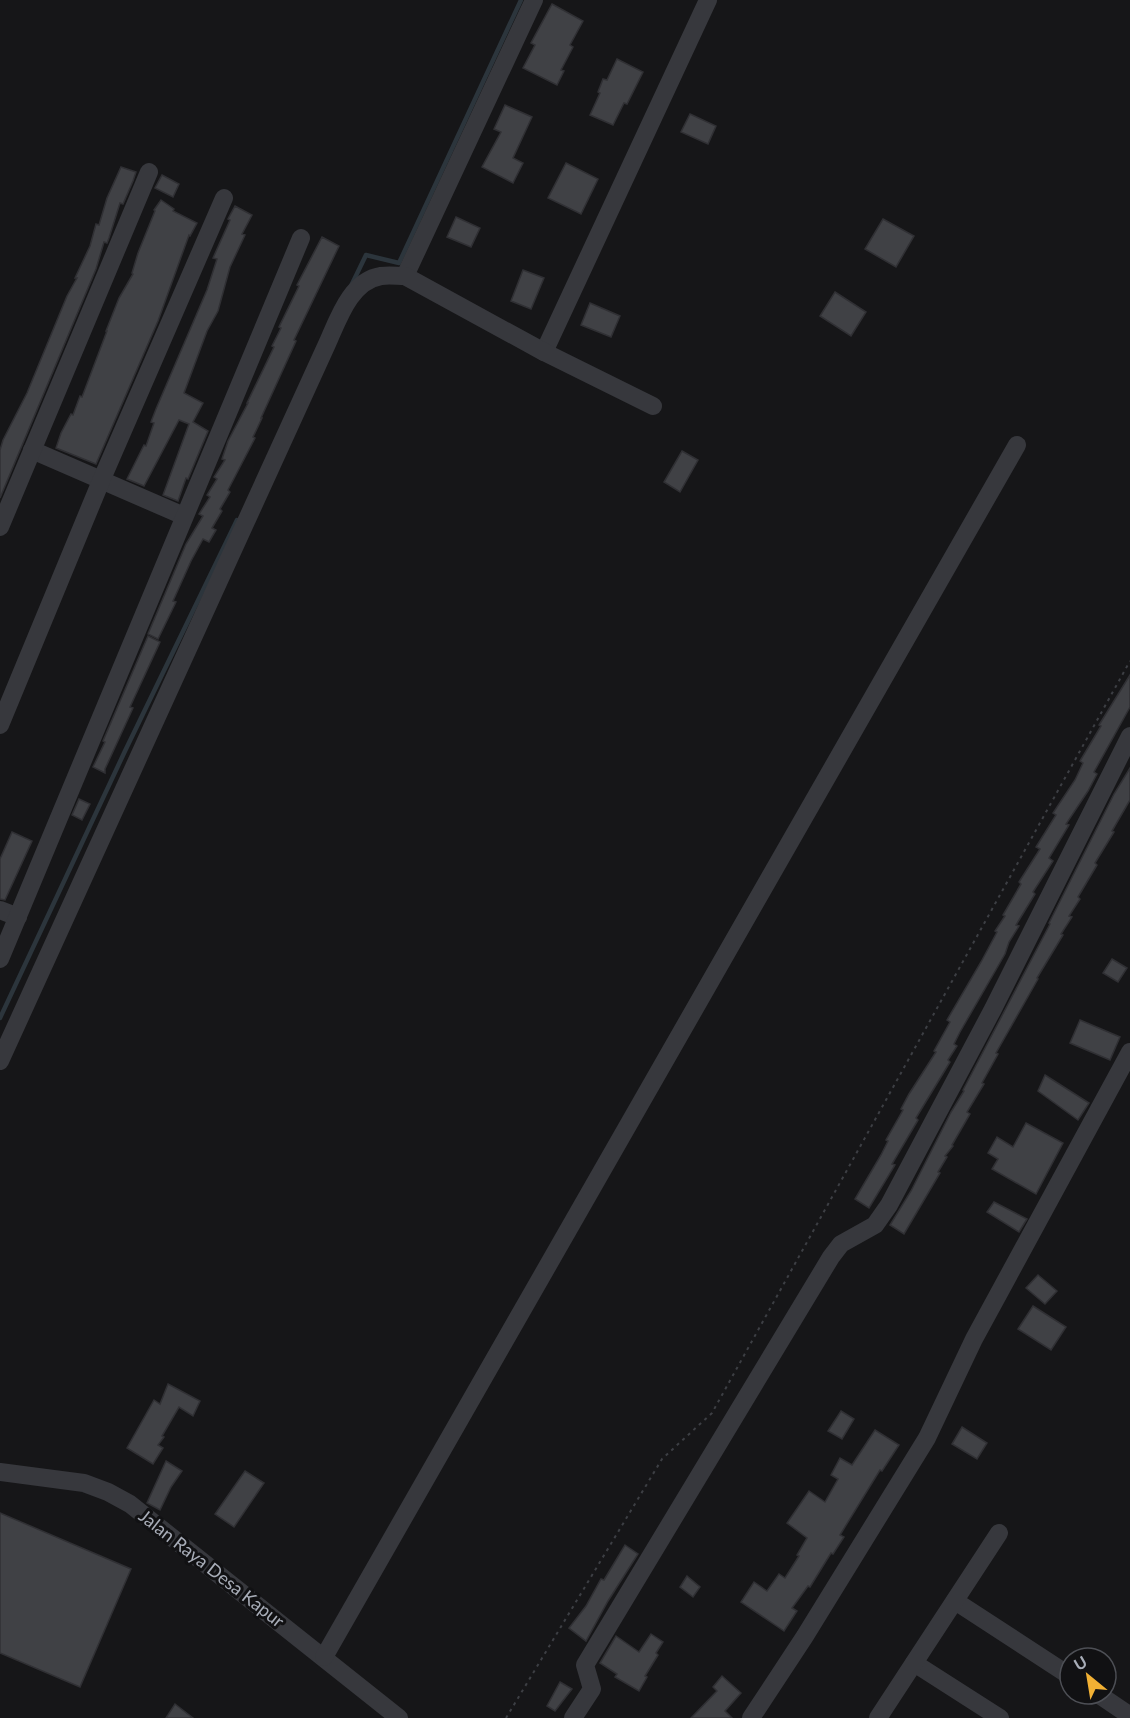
<svg xmlns="http://www.w3.org/2000/svg" width="1130" height="1718" font-family="Lato,sans-serif">
	<style>
		.lines { fill: none; stroke-linecap: round; stroke-linejoin: round }
		.stream { stroke: #2c353c; stroke-width: 4.5 }
		.building { fill: #404145; stroke: #303034; stroke-width: 1.5 }
		.path { stroke: #3d3f44; stroke-width: 2; stroke-dasharray: 3 4.5; stroke-linecap: butt }
		.minor { stroke: #37383d; stroke-width: 18 }
		.labels { text-anchor: middle; dominant-baseline: central; stroke-width: 6; stroke-linejoin: round; paint-order: stroke }
		.street-label { font-size: 18px; fill: #a8adb8; stroke: #111113 }
	</style>
	<rect width="100%" height="100%" fill="#161618"/>
	<g class="lines">
		<g class="stream">
			<polyline points="351,286 366,255 399,263 521,0"/>
			<polyline points="0,1018 125,751 237,520"/>
		</g>
	</g>
	<g class="building">
		<polygon points="552,4 583,21 570,45 573,47 561,70 564,71 557,85 523,68 535,45 531,43"/>
		<polygon points="617,59 643,72 627,104 624,103 613,125 590,115 600,93 598,92 603,79 607,80"/>
		<polygon points="505,105 532,117 513,158 523,163 513,183 482,167 501,132 494,129"/>
		<polygon points="690,114 716,126 708,144 681,132"/>
		<polygon points="566,163 598,179 581,214 548,198"/>
		<polygon points="121,167 136,172 133,181 123,204 120,203 109,238 107,243 104,242 96,269 0,498 0,450 3,440 27,393 67,296 77,278 75,278 90,246 96,224 99,225 107,198"/>
		<polygon points="162,175 179,184 173,197 155,188"/>
		<polygon points="161,200 174,209 173,211 197,223 190,236 189,235 158,321 96,464 56,448 61,433 71,414 73,415 80,396 82,397 107,331 106,331 119,298 133,274 132,273 138,253 155,211 154,210"/>
		<polygon points="235,206 252,215 242,234 245,235 230,267 218,311 207,331 184,393 203,403 193,422 208,431 188,479 186,478 178,501 163,495 189,424 179,420 144,486 127,479 144,445 146,446 154,423 151,422 156,409 207,290 217,259 213,258 230,220 228,219"/>
		<polygon points="456,217 480,228 471,247 447,237"/>
		<polygon points="883,219 914,236 896,267 865,249"/>
		<polygon points="322,237 339,246 294,340 296,341 261,418 262,418 253,437 255,438 228,490 230,492 220,509 222,511 212,528 216,530 209,542 203,539 191,561 173,601 176,602 158,639 148,634 186,544 203,516 199,514 210,497 207,495 217,479 214,477 225,460 222,459 228,441 248,403 247,403 274,347 272,346 281,328 279,327 299,286 297,285"/>
		<polygon points="523,270 544,278 531,309 511,301"/>
		<polygon points="835,292 866,312 851,336 820,316"/>
		<polygon points="590,303 620,316 611,337 581,325"/>
		<polygon points="682,451 698,460 680,492 664,482"/>
		<polygon points="148,636 160,642 130,707 133,708 105,769 105,773 93,767 105,742 103,741"/>
		<polygon points="1130,675 1130,707 1094,772 1097,774 1088,791 1066,824 1069,825 1049,858 1053,861 1033,892 1035,894 1016,925 1019,926 1009,942 1005,954 960,1032 954,1044 957,1046 948,1060 950,1062 916,1118 918,1120 892,1164 895,1165 869,1208 855,1199 881,1155 888,1141 886,1140 903,1110 901,1109 909,1094 936,1052 934,1051 950,1022 947,1020 981,962 997,932 995,931 1005,916 1003,915 1021,884 1019,882 1040,849 1036,847 1056,815 1053,813 1075,780 1083,763 1080,761 1101,726 1099,725"/>
		<polygon points="1130,768 1130,800 1112,831 1114,832 1095,863 1097,865 1078,897 1080,899 1069,916 1072,917 1061,934 1063,935 1037,978 1038,979 996,1053 998,1054 982,1083 984,1084 967,1112 970,1114 952,1145 953,1146 945,1156 947,1157 938,1172 940,1173 904,1234 890,1225 911,1191 951,1112 964,1091 963,1090 1050,924 1049,923 1114,794"/>
		<polygon points="79,799 90,804 82,820 72,815"/>
		<polygon points="12,832 32,841 5,900 0,899 0,859"/>
		<polygon points="1112,959 1127,968 1118,982 1103,973"/>
		<polygon points="1080,1020 1120,1037 1110,1060 1070,1043"/>
		<polygon points="1045,1075 1089,1103 1078,1120 1038,1091"/>
		<polygon points="1026,1123 1063,1143 1036,1194 992,1169 998,1159 988,1153 997,1137 1013,1147"/>
		<polygon points="994,1202 1027,1219 1019,1232 987,1212"/>
		<polygon points="1038,1275 1057,1291 1045,1304 1026,1288"/>
		<polygon points="1033,1306 1066,1327 1051,1350 1018,1329"/>
		<polygon points="168,1384 200,1401 193,1416 179,1407 162,1436 164,1437 158,1445 163,1448 153,1464 127,1448 154,1400 160,1404"/>
		<polygon points="841,1411 854,1419 842,1439 828,1431"/>
		<polygon points="962,1427 987,1443 977,1459 952,1444"/>
		<polygon points="875,1430 899,1445 882,1471 880,1470 840,1535 844,1537 833,1554 831,1553 810,1587 808,1586 792,1608 797,1611 784,1631 741,1602 754,1582 767,1591 779,1574 785,1578 799,1556 797,1555 807,1538 787,1523 809,1491 825,1502 838,1479 831,1475 840,1458 852,1465"/>
		<polygon points="166,1461 182,1471 171,1487 160,1510 147,1503"/>
		<polygon points="245,1471 264,1483 234,1527 215,1514"/>
		<polygon points="0,1513 131,1569 80,1687 0,1653"/>
		<polygon points="625,1545 638,1554 608,1601 586,1641 569,1628 586,1606 601,1579 604,1580"/>
		<polygon points="687,1576 700,1587 693,1597 680,1587"/>
		<polygon points="651,1634 663,1642 656,1653 658,1655 645,1676 647,1677 639,1691 615,1677 617,1674 600,1663 616,1636 639,1652"/>
		<polygon points="722,1676 741,1693 725,1711 732,1718 691,1718 717,1691 713,1687"/>
		<polygon points="560,1682 572,1689 555,1711 547,1706"/>
		<polygon points="175,1704 193,1718 166,1718"/>
	</g>
	<g class="lines">
		<polyline class="path" points="506,1718 662,1459 712,1413 1130,661"/>
		<g class="minor">
			<polyline points="405,276 534,0"/>
			<polyline points="544,352 708,0"/>
			<polyline points="32,450 184,516"/>
			<polyline points="0,527 149,172"/>
			<polyline points="0,725 101,481 224,198"/>
			<polyline points="0,910 18,917"/>
			<polyline points="0,959 301,238"/>
			<path d="M0,1061l327,-717c11,-24 23,-63 54,-68 8,-1 16,0 24,0l139,76 109,54"/>
			<polyline points="0,1472 84,1483 108,1492 130,1504 399,1718"/>
			<polyline points="955,1601 1070,1676"/>
			<polyline points="324,1657 1017,445"/>
			<polyline points="914,1663 1000,1718"/>
			<polyline points="1098,1694 1126,1713"/>
			<polyline points="573,1718 592,1689 585,1665 831,1257 841,1244 875,1225 889,1205 993,1009 1130,736"/>
			<polyline points="751,1718 805,1636 927,1438 974,1339 1130,1052"/>
			<polyline points="878,1718 999,1533"/>
		</g>
	</g>
	<g class="labels">
		<g class="street-label">
			<text transform="translate(212 1568) rotate(38)">Jalan Raya Desa Kapur</text>
		</g>
	</g>
	<g transform="translate(1088 1676) rotate(330)"><circle r="28" fill="#111113" stroke="#4d4f55" stroke-width="1.5"/>
	<path d="M0-4.5L10 22L0 15L-10 22Z" fill="#f2b134"/>
	<text y="-9" font-size="16" font-weight="bold" text-anchor="middle" fill="#a8adb8">U</text>
	</g>
</svg>
